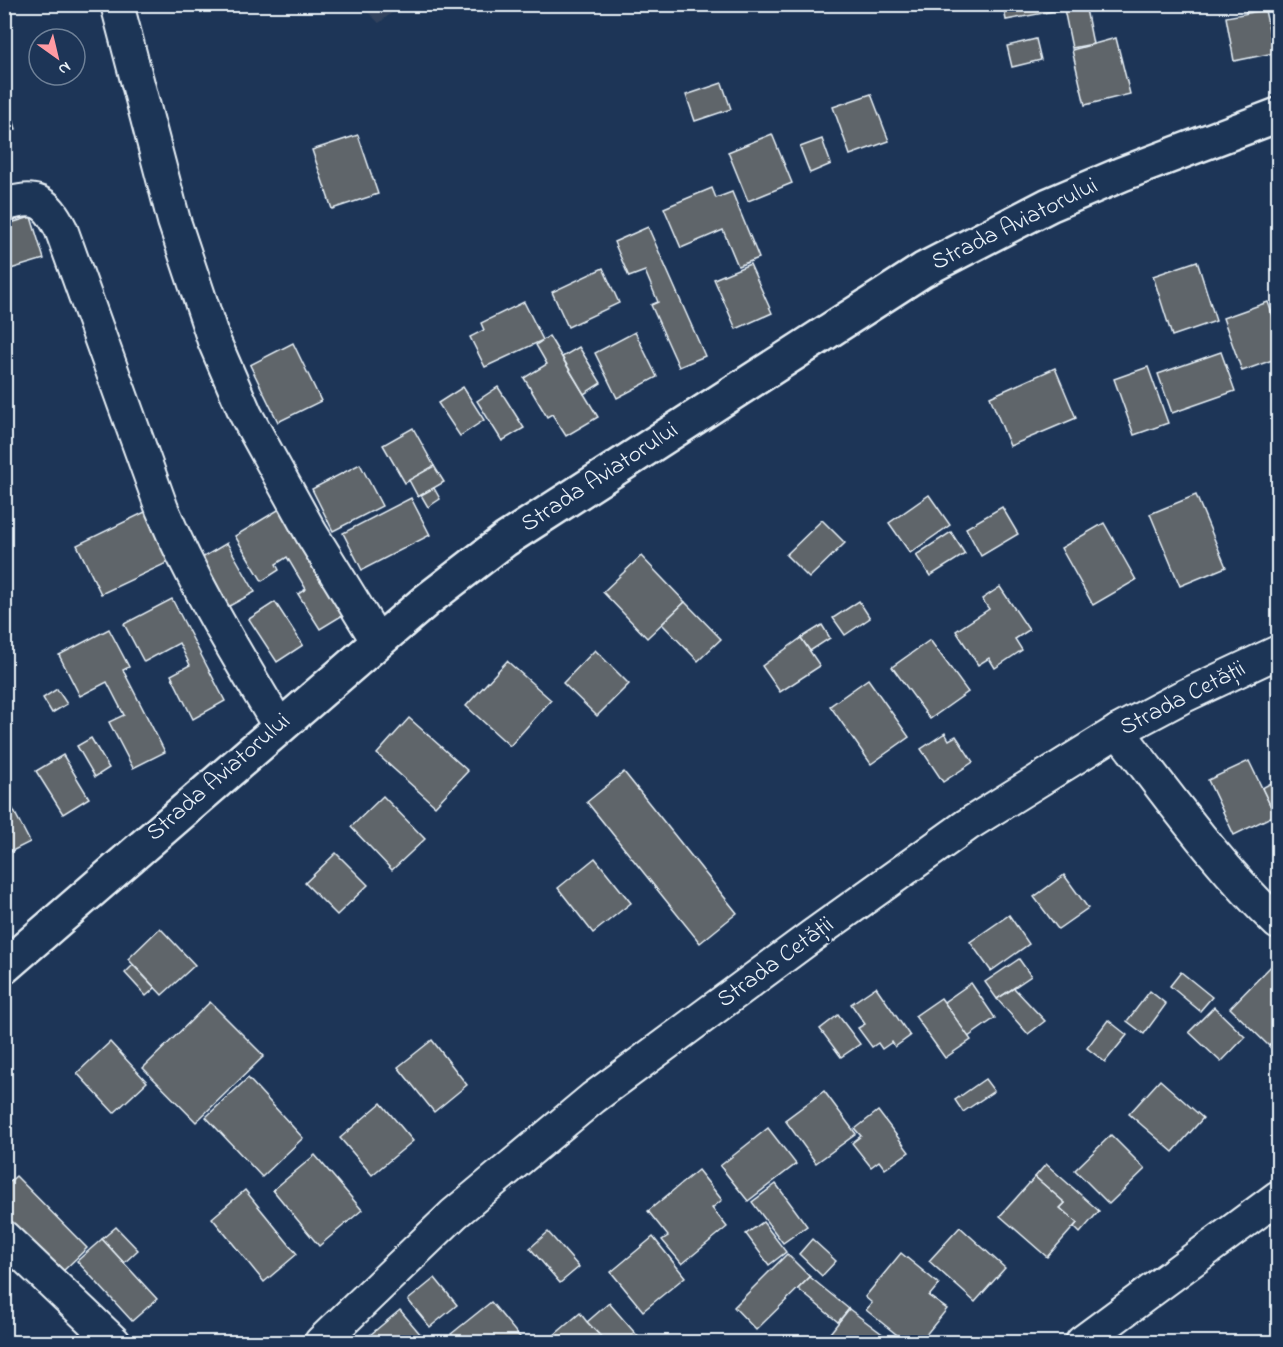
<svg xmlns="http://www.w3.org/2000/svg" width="1283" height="1347" font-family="'Indie Flower',sans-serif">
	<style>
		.built { fill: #30435d }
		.building { fill: #5e656a; stroke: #e8f1f8; stroke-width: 1.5 }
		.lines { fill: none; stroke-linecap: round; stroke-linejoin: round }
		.minor-casing { stroke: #e8f1f8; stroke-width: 36 }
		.primary-casing { stroke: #e8f1f8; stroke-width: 38 }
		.minor { stroke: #1d3557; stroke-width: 32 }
		.primary { stroke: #1d3557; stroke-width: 33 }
		.labels { text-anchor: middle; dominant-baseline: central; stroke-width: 4.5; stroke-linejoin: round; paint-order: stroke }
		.street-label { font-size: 24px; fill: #e8f1f8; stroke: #1d3557 }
	</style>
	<rect width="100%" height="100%" fill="#1d3557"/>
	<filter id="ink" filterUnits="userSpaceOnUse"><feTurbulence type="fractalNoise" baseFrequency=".0167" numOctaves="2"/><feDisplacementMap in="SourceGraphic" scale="12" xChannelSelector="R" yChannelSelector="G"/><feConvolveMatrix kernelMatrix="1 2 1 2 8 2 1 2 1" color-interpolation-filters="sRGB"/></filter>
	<g filter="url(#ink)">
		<polygon class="built" points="361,5 402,5 379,23"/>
		<g class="building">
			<polygon points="1003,4 1085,4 1093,44 1072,48 1064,9 1006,20"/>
			<polygon points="1245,4 1270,4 1270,7 1246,12"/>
			<polygon points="1265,10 1274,53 1234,61 1226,17"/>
			<polygon points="1116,38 1130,94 1085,105 1072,50"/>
			<polygon points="1036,39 1041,60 1012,67 1007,46"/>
			<polygon points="722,83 731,109 695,121 686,95"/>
			<polygon points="4,89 16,129 4,132"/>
			<polygon points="871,94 889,141 850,155 833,107"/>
			<polygon points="772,134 792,183 748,201 728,152"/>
			<polygon points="358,135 378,194 332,209 312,150"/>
			<polygon points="822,139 831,164 810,173 800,147"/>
			<polygon points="712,188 716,198 732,192 759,258 738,266 723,230 681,248 664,208"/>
			<polygon points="31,217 44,259 4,271 4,225"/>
			<polygon points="648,227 705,356 679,367 651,305 658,302 645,271 629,277 614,242"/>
			<polygon points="1197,261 1216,321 1172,336 1153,276"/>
			<polygon points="750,264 772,313 736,329 714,279"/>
			<polygon points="603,268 619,303 568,327 552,292"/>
			<polygon points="524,302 543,340 485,367 470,337 484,330 481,323"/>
			<polygon points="1268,302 1274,319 1278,317 1278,358 1242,371 1223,318"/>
			<polygon points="635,332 657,377 617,398 595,353"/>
			<polygon points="549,336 598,417 566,436 552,414 547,417 524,378 547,364 536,345"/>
			<polygon points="293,343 321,401 278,422 250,365"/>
			<polygon points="579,347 601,383 584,394 562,357"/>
			<polygon points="1221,352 1235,391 1172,413 1158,374"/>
			<polygon points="1148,367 1168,423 1134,435 1114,379"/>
			<polygon points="1055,368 1076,418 1010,446 990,397"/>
			<polygon points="463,387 484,420 460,436 438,403"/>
			<polygon points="498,387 524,428 502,441 477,401"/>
			<polygon points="413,428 434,466 405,483 383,445"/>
			<polygon points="360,464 382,506 333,531 312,489"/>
			<polygon points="434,466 444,482 418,497 409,480"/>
			<polygon points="434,488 440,499 428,507 421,495"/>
			<polygon points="929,495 950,525 910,553 889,523"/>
			<polygon points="1196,495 1226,567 1180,586 1150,514"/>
			<polygon points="411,498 430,535 362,570 343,533"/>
			<polygon points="283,507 348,612 320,629 298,594 306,589 287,557 276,564 279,570 262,581 235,536"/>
			<polygon points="1002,507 1018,534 981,556 966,528"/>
			<polygon points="149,510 173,560 101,594 77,545"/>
			<polygon points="822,520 845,543 809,578 786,555"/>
			<polygon points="1104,523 1136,580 1093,605 1061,548"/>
			<polygon points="951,532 965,554 930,576 916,555"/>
			<polygon points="227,543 255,592 222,610 195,562"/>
			<polygon points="641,556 685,602 647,638 603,592"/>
			<polygon points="1000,587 1029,630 1015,639 1022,650 995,668 989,658 978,665 956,631 989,609 982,599"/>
			<polygon points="172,599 225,701 193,719 171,675 190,665 179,643 144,662 124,624"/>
			<polygon points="859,601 870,618 845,635 833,618"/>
			<polygon points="275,602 303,645 277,662 249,619"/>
			<polygon points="685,602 721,639 698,661 662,624"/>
			<polygon points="822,625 830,638 810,651 801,638"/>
			<polygon points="109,629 129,667 123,670 165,752 133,768 109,722 124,715 107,682 80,696 59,655"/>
			<polygon points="801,638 820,666 780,692 762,666"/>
			<polygon points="930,640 968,692 930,719 892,667"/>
			<polygon points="595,650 629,684 597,716 563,683"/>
			<polygon points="507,661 551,700 510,746 466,706"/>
			<polygon points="868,679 909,737 871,764 830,706"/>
			<polygon points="57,689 67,704 52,713 43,698"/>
			<polygon points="409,718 468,771 435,806 377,754"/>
			<polygon points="945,733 949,740 956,736 973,762 943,782 921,749"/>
			<polygon points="91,738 109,768 95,777 77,746"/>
			<polygon points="63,755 89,798 63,814 36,771"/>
			<polygon points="1249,761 1275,815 1234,835 1208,780"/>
			<polygon points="624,772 737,913 700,943 587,802"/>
			<polygon points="1273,782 1278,792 1278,813 1275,815 1262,788"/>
			<polygon points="4,792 30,842 4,855"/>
			<polygon points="383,796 425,839 392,870 351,827"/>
			<polygon points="336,853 368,885 337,915 305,883"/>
			<polygon points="595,858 631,903 593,933 558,888"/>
			<polygon points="1064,875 1088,908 1058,929 1034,897"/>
			<polygon points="1009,915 1029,944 991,971 970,942"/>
			<polygon points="160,928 195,965 162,995 128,959"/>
			<polygon points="1019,959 1031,976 997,999 985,982"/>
			<polygon points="1276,961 1278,963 1278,1036 1269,1046 1230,1008"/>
			<polygon points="133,965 155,988 146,996 125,973"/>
			<polygon points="1181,972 1212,997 1200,1011 1170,986"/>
			<polygon points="971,983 995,1018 968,1037 944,1002"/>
			<polygon points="876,987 910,1036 895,1047 892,1042 882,1049 878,1043 872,1047 858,1028 865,1024 851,1004"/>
			<polygon points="1014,988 1045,1021 1028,1034 997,999"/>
			<polygon points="1150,991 1166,1004 1144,1034 1127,1021"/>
			<polygon points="941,998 971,1040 945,1058 915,1016"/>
			<polygon points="210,1002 264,1056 196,1122 143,1068"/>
			<polygon points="1214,1007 1245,1037 1221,1062 1189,1032"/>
			<polygon points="838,1015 860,1044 841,1057 820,1029"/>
			<polygon points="1108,1020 1127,1035 1105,1062 1087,1048"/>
			<polygon points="1278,1036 1278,1056 1269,1046"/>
			<polygon points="432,1040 467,1085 434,1112 398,1067"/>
			<polygon points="110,1042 147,1082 114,1113 77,1073"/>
			<polygon points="248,1078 303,1138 262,1177 206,1117"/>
			<polygon points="985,1079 994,1091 963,1112 955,1100"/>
			<polygon points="1160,1080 1203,1118 1173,1152 1129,1114"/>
			<polygon points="824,1091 856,1134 816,1163 785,1120"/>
			<polygon points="381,1103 413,1141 372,1175 340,1138"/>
			<polygon points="878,1111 909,1152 885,1169 879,1161 871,1167 852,1143 861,1136 855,1129"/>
			<polygon points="768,1128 796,1164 748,1201 720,1166"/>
			<polygon points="1111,1135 1145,1169 1109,1204 1075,1170"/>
			<polygon points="315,1155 362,1210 319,1246 273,1190"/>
			<polygon points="1046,1164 1099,1211 1080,1233 1074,1227 1077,1223 1060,1208 1065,1203 1035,1177"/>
			<polygon points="698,1170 722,1200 712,1208 727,1227 682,1264 662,1240 668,1236 648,1211"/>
			<polygon points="16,1176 87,1248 61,1273 4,1216 4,1187"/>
			<polygon points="1035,1177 1065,1203 1060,1208 1077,1223 1047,1257 1000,1216"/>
			<polygon points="776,1184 807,1226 783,1243 752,1202"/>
			<polygon points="245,1190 297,1254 264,1282 212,1218"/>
			<polygon points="763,1222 786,1252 769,1265 746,1234"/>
			<polygon points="116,1227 138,1250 124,1263 102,1239"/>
			<polygon points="960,1227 1005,1268 975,1302 929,1261"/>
			<polygon points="548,1232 579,1267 560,1283 530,1248"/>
			<polygon points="653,1237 685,1277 643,1311 611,1272"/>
			<polygon points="102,1239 157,1299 132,1321 77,1261"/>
			<polygon points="812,1239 836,1261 822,1276 799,1254"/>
			<polygon points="901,1253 939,1284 929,1296 947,1309 920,1342 906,1342 866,1310 872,1303 865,1297"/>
			<polygon points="787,1254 810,1277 756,1330 734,1307"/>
			<polygon points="810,1277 849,1309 838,1322 798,1289"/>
			<polygon points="435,1278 457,1305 430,1327 408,1300"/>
			<polygon points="491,1302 524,1342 458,1342 451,1334"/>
			<polygon points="609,1303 642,1341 606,1342 587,1322"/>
			<polygon points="849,1309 893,1342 823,1342"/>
			<polygon points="400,1310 427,1342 377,1342 370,1335"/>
			<polygon points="580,1313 587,1322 606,1342 559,1342 553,1336"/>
		</g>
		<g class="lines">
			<g class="minor-casing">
				<g id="minor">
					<polyline points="117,4 174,221 214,341 246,415 311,533 378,642"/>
					<path d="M4,205c32,-10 42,-5 57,24l101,280c32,76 75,146 117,217"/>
					<path d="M1118,731c51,65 100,135 160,192"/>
					<polyline points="4,1237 114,1342"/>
					<polyline points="321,1342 454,1214 593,1098 812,936 967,825 1118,731 1182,697 1278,652"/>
					<polyline points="1082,1342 1278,1197"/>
				</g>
			</g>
			<g class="primary-casing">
				<polyline id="primary" points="4,967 378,642 427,600 505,540 923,270 1049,205 1122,174 1278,115"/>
			</g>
			<use href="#minor" class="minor"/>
			<use href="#primary" class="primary"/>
		</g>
	</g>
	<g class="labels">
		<g class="street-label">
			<text transform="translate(1015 225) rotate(-26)">Strada Aviatorului</text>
			<text transform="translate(600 478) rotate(-33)">Strada Aviatorului</text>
			<text transform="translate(1183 699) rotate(-27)">Strada Cetății</text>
			<text transform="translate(219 778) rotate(-41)">Strada Aviatorului</text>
			<text transform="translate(776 963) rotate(-36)">Strada Cetății</text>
		</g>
	</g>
	<rect width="1283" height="1347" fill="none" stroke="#1d3557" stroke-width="24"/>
	<rect x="12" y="12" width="1259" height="1323" fill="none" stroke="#e8f1f8" stroke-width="2" filter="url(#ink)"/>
	<g transform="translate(57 57) rotate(146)"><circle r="28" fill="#1d3557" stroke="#6e8097" stroke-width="1.5"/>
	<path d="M0-4.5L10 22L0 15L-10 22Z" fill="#ff9aa2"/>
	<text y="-9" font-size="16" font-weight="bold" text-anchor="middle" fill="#e8f1f8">N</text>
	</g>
</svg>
